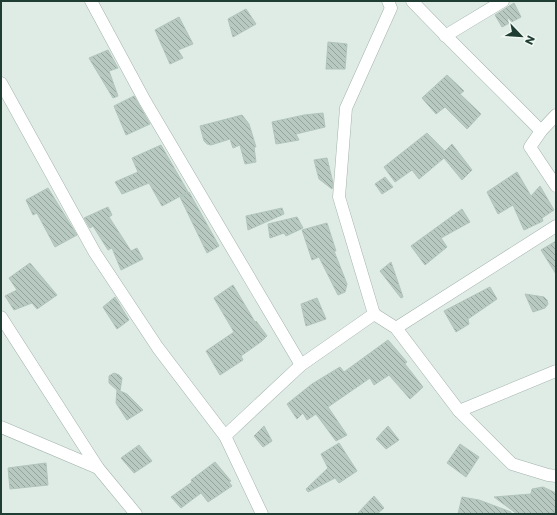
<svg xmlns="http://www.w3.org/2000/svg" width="557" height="515" font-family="Poppins,sans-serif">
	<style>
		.building { fill: url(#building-back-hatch); stroke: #b1c5bb }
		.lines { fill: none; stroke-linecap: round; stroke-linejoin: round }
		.minor-casing { stroke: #a2b3ac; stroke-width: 13 }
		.minor { stroke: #fff; stroke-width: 12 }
	</style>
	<defs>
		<pattern id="building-back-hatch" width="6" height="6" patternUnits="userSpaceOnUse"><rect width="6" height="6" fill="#b7c9c0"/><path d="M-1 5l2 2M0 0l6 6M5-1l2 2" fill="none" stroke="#94a49d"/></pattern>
	</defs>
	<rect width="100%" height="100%" fill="#dfebe5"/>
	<g class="building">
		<polygon points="514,3 521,17 502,27 495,15"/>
		<polygon points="246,9 256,24 233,37 228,19"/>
		<polygon points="179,17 193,44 178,50 183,58 170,64 155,30"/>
		<polygon points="328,42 347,44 345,69 326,69"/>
		<polygon points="108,50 118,68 109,71 118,96 113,98 89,58"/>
		<polygon points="447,75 464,91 460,94 481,114 467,129 445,107 436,114 422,98"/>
		<polygon points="134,96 150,124 126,135 114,106"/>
		<polygon points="323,113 325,127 296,134 299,140 276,144 272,122 304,115"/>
		<polygon points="242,115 249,124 256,147 254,147 256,162 245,164 240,145 233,148 230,139 211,145 207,144 204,141 200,126"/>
		<polygon points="427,133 445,151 452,144 472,170 462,180 444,158 419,179 412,170 395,182 384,167"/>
		<polygon points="161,145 188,192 162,206 149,183 122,194 115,182 138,172 132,158"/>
		<polygon points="327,158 333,183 332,189 319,179 314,160"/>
		<polygon points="517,172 531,196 540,186 554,210 542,218 543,221 524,230 513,205 498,214 487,192"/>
		<polygon points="385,177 393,187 382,194 375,184"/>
		<polygon points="48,188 77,235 55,247 37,213 33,215 26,200"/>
		<polygon points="189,192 219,246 207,253 180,197"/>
		<polygon points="108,207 112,215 109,217 131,251 137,248 143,259 121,270 112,248 108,250 93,226 90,228 84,218"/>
		<polygon points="282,208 284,214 248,230 246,216"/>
		<polygon points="462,209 470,222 441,238 447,247 425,265 411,246"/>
		<polygon points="297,217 303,228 286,236 284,233 270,238 268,224"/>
		<polygon points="327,223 336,251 334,251 347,284 345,292 338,295 319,257 312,260 302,230"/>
		<polygon points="556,241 556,274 541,250"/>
		<polygon points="391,262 403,297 401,298 380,271"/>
		<polygon points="30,263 57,295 37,309 32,303 14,310 5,296 17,290 9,278"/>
		<polygon points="233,285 255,322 256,321 267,336 262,341 241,356 243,360 220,375 206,351 234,332 214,298"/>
		<polygon points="490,287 497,299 468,319 469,324 456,332 444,311"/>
		<polygon points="525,294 544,297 547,300 548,304 545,308 533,312"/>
		<polygon points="115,297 129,320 117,329 103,307"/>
		<polygon points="317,298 326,319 306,326 301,304"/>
		<polygon points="388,340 407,362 405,364 423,387 410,399 389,375 374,385 370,378 328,407 347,435 336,441 316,414 307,420 303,413 297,419 287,404 312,384 340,367 344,372"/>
		<polygon points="114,373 119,375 122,378 120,391 127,394 143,410 127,420 116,403 117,390 109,383 109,376"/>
		<polygon points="264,426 272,441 263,447 254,436"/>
		<polygon points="388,426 399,440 386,449 376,439"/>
		<polygon points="339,443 357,471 339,483 335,478 308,492 306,489 328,468 321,454"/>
		<polygon points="460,444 479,457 466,477 447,463"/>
		<polygon points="139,445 152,461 134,473 121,458"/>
		<polygon points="215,462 231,481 229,482 232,486 208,502 201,493 181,508 171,497 192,482 191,480"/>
		<polygon points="46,463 48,485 10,489 8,468"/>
		<polygon points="543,487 556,493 555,514 517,514 494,497 531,494 532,489"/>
		<polygon points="374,496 384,508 377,514 357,514"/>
		<polygon points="462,497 479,500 511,512 511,514 458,514"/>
	</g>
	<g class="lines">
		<g class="minor-casing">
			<g id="minor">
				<polyline points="91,1 145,101 301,365"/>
				<path d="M412,1c42,44 86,86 129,130"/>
				<polyline points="445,36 503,1"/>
				<polyline points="1,83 95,253 158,348 225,436 262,514"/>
				<polyline points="556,115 541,131 530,147 556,186"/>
				<polyline points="374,314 396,328 459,411 512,464 548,475 556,476"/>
				<polyline points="1,317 98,468 136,514"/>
				<polyline points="396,328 556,226"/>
				<polyline points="459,411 556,371"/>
				<polyline points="1,427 98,468"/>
				<polyline points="225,436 301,365 374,314 339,197 346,108 391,8 388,1"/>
			</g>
		</g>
		<use href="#minor" class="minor"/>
	</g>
	<rect width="557" height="515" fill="none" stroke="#1f3d32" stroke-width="4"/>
	<g transform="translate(521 36) rotate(115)" stroke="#eff8f3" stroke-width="3" paint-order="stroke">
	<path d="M0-3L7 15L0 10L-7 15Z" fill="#1f3d32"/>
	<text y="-6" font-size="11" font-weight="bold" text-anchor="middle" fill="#1f3d32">N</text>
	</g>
</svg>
